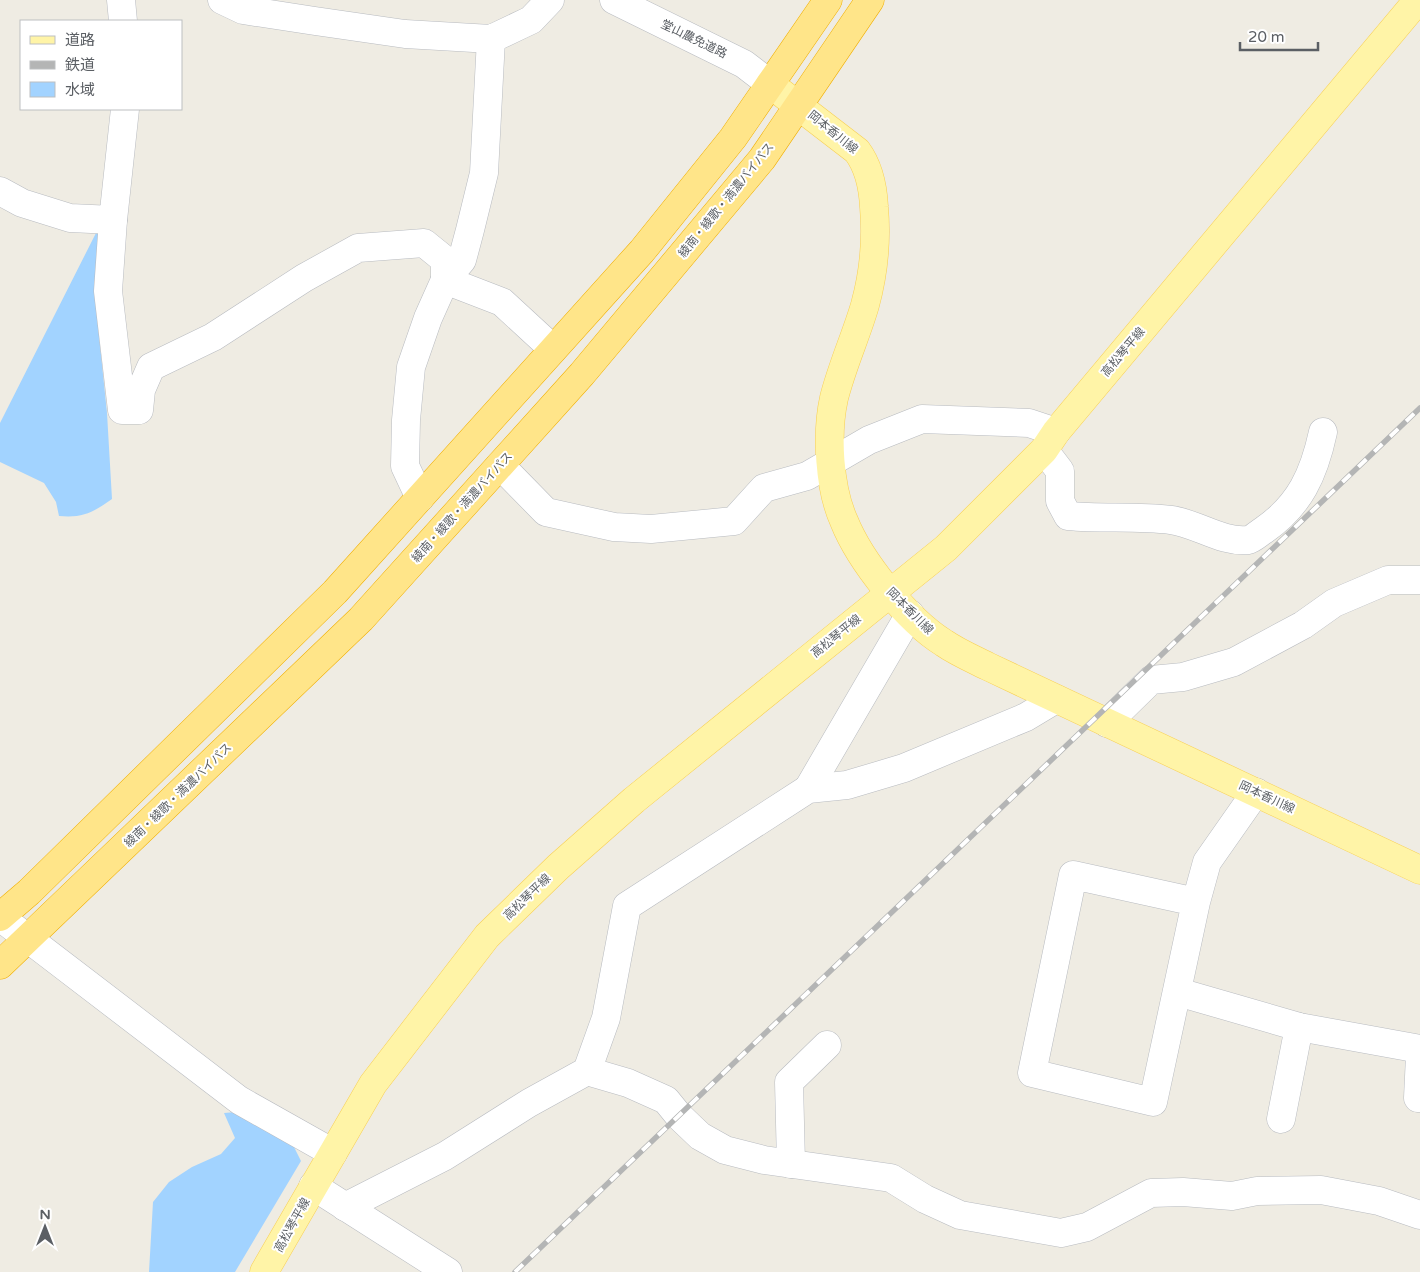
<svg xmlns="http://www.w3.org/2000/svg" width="1420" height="1272" font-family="'Varela Round','Noto Sans JP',sans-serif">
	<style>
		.water { fill: #a2d3ff }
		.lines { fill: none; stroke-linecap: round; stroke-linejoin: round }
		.minor-casing { stroke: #b8bbc0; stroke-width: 29 }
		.major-casing { stroke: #f8cf53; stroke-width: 29 }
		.highway-casing { stroke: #f1af00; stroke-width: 29 }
		.minor { stroke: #fff; stroke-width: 28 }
		.major { stroke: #fff4a7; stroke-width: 28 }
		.highway { stroke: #ffe589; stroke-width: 28 }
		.rail-casing { stroke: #b4b5b5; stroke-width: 5.5 }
		.rail { stroke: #fff; stroke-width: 4; stroke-dasharray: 11; stroke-linecap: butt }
		.labels { text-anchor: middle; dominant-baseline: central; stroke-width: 4; stroke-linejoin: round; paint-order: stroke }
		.street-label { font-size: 12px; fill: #5b5f64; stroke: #fff }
	</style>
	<rect width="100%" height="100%" fill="#efece3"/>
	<g class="water">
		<path d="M96,233l6,2 -8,52 13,126 5,86c-20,14 -29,19 -53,17l-3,-14 -12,-19 -44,-21v-39z"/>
		<polygon points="236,1112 292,1143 301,1161 235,1272 149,1272 153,1202 169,1182 192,1167 221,1154 235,1138 224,1113"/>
	</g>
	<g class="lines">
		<g class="minor-casing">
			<g id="minor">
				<polyline points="121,0 123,21"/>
				<polyline points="222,0 243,10 315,21 405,34 491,39 531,20 550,0"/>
				<polyline points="614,0 744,64 770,84"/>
				<polyline points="0,191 22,203 70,218 113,220 125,109"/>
				<polyline points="113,220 108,291 122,410 139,410 141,390 151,367 213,337 304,278 358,248 424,243 445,260 445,280 502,302 553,349"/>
				<path d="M1044,450l16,21v30l8,15c34,3 69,0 103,4 25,3 51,23 77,20 5,-1 11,-7 16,-10 36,-25 50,-56 59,-98"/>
				<polyline points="500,465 546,512 614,527 651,529 734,521 764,488 807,476 869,440 922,419 1029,423 1056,432"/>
				<polyline points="420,498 405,466 406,420 411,367 428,318 445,280 462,260 470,230 484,173 491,39"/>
				<polyline points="1107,723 1151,680 1183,677 1234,662 1303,625 1334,603 1388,580 1420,580"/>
				<polyline points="808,789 910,614"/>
				<polyline points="1196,902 1073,875 1032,1073 1153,1102 1196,902 1207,862 1256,792"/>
				<polyline points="0,917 239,1100 333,1153"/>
				<polyline points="1178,992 1299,1027 1420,1049"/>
				<polyline points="587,1071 628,1083 666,1100 679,1116 700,1136 725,1150 764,1160 891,1178 925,1199 960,1215 1061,1233 1087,1227 1151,1193 1183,1192 1232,1196 1257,1191 1321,1190 1379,1201 1420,1215"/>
				<polyline points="1418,1098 1420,1056"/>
				<polyline points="1281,1119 1299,1027"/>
				<polyline points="791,1164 789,1082 827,1045"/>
				<polyline points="313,1186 448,1272"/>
				<polyline points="345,1207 445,1156 529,1103 587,1071 606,1018 627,906 808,789 847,785 904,768 1026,717 1056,699"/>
			</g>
		</g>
		<g class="major-casing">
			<g id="major">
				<path d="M770,84l87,67c12,16 16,36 17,56 3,34 0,65 -9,98 -9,31 -23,61 -31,93 -8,36 -5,90 10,123 16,40 63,99 100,122 13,9 29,16 43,23l433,204"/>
				<polyline points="264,1272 373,1084 487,936 558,867 634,800 946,548 1044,450 1056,432 1418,0"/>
			</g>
		</g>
		<g class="highway-casing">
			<g id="highway">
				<polyline points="0,917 29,892 335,592 642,251 733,138 828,0"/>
				<polyline points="0,965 361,619 500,465 582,374 762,159 870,0"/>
			</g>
		</g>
		<use href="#minor" class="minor"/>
		<use href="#major" class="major"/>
		<use href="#highway" class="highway"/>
		<g class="rail-casing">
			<polyline id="rail" points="515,1272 1420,408"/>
		</g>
		<use href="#rail" class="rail"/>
	</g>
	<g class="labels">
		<g class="street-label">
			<text transform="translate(694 39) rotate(26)">堂山農免道路</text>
			<text transform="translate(833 132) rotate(39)">岡本香川線</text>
			<text transform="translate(726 200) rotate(-51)">綾南・綾歌・満濃バイパス</text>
			<text transform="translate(1123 352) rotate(-50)">高松琴平線</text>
			<text transform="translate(462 507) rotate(-48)">綾南・綾歌・満濃バイパス</text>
			<text transform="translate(910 611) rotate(45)">岡本香川線</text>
			<text transform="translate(836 636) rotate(-39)">高松琴平線</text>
			<text transform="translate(178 795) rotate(-44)">綾南・綾歌・満濃バイパス</text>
			<text transform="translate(1267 797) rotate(25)">岡本香川線</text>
			<text transform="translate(527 897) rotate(-44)">高松琴平線</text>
			<text transform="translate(292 1225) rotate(-61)">高松琴平線</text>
		</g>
	</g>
	<rect x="20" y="20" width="162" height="90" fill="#ffffff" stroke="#bdbfc1"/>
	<rect x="30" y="36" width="25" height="8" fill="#fff4a7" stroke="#bdbfc1"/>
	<text x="65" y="45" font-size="15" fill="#5b5f64">道路</text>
	<rect x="30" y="61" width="25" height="8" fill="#b4b5b5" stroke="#bdbfc1"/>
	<text x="65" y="70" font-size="15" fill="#5b5f64">鉄道</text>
	<rect x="30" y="82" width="25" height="15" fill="#a2d3ff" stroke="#bdbfc1"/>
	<text x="65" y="95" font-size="15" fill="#5b5f64">水域</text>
	<g transform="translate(45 1227)" stroke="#ffffff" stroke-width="4" paint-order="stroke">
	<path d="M0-4L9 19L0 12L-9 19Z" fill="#5b5f64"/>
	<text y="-8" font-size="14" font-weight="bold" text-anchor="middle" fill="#5b5f64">N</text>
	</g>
	<path d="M1240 42v8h78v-8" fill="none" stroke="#5b5f64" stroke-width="2.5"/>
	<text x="1248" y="42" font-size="15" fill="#5b5f64" stroke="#ffffff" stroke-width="4" paint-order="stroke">20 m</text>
</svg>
